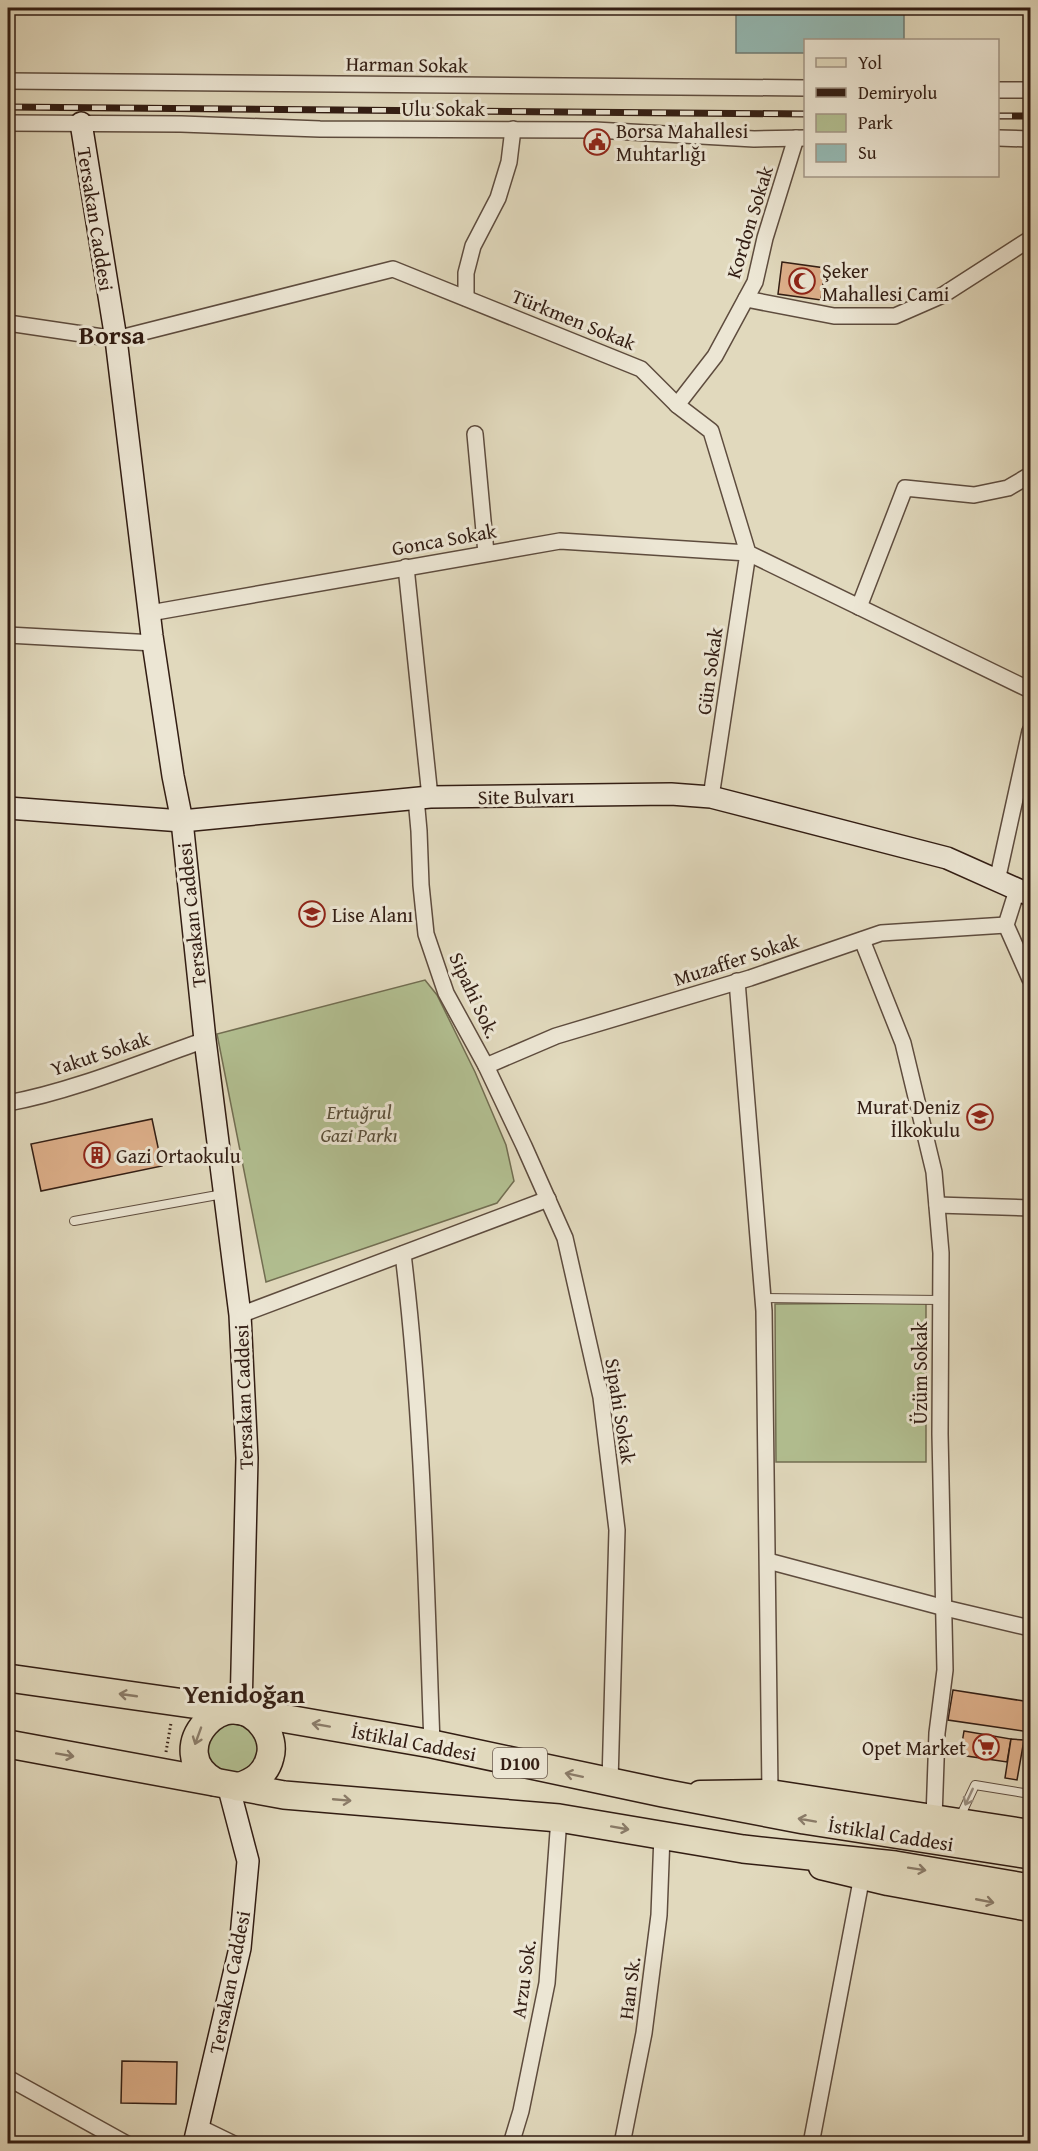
<svg xmlns="http://www.w3.org/2000/svg" width="1038" height="2151" font-family="'Gentium Book Plus',serif">
	<style>
		.green { fill: #b2bf91; stroke: #726e52; stroke-width: 1.5 }
		.water { fill: #94bab5; stroke: #6d7b74; stroke-width: 1.5 }
		.building { fill: #deb08b; stroke: #321d13; stroke-width: 1.5 }
		.lines { fill: none; stroke-linecap: round; stroke-linejoin: round }
		.lane-casing { stroke: #5e4c3e; stroke-width: 10 }
		.street-casing { stroke: #5e4c3e; stroke-width: 18 }
		.secondary-casing { stroke: #321d13; stroke-width: 24 }
		.primary-casing { stroke: #321d13; stroke-width: 27 }
		.highway-casing { stroke: #321d13; stroke-width: 30 }
		.path { stroke: #321d13; stroke-width: 3; stroke-dasharray: 1.5 3; stroke-linecap: butt }
		.lane { stroke: #ece6d4; stroke-width: 8 }
		.street { stroke: #ece6d4; stroke-width: 15 }
		.secondary { stroke: #ece6d4; stroke-width: 21 }
		.primary { stroke: #e1d9bd; stroke-width: 24 }
		.highway { stroke: #e1d9bd; stroke-width: 27 }
		.rail-casing { stroke: #321d13; stroke-width: 7 }
		.rail { stroke: #ece6d4; stroke-width: 4.5; stroke-dasharray: 14; stroke-linecap: butt }
		.oneway { stroke: #8a7b68 }
		.oneway2 { stroke: #988c7d }
		.labels { text-anchor: middle; dominant-baseline: central; stroke-width: 6; stroke-linejoin: round; paint-order: stroke }
		.shield { fill: #ece6d4; stroke: #6a594d; stroke-width: 1.5 }
		.shield-label { font-size: 18px; font-weight: bold; fill: #321d13 }
		.street-label { font-size: 20px; fill: #321d13; stroke: #ece6d4 }
		.poi-label { font-size: 20px; fill: #321d13; stroke: #ece6d4; text-anchor: start }
		.park-label { font-size: 20px; font-style: italic; fill: #584e39; stroke: #ece6d4 }
		.district-label { font-size: 26px; font-weight: bold; fill: #321d13; stroke: #ece6d4 }
	</style>
	<rect width="100%" height="100%" fill="#e1d9bd"/>
	<filter id="stains"><feTurbulence type="fractalNoise" baseFrequency=".00333" numOctaves="4"/><feColorMatrix values="0 0 0 0 .2 0 0 0 0 .09 0 0 0 0 .02 0 0 0 .5 -.17"/></filter>
	<radialGradient id="worn" r=".72"><stop offset=".6" stop-color="#630" stop-opacity="0"/><stop offset="1" stop-color="#630" stop-opacity=".3"/></radialGradient>
	<g class="green">
		<polygon points="425,980 437,995 475,1072 506,1145 514,1181 497,1203 266,1282 217,1034"/>
		<polygon points="926,1303 926,1462 776,1462 775,1304"/>
		<path d="M234,1722l16,7 10,14 -6,26 -25,9 -22,-17c-1,-26 2,-31 27,-39z"/>
	</g>
	<polygon class="water" points="736,8 904,8 904,40 806,40 805,53 736,53"/>
	<g class="building">
		<polygon points="782,262 825,268 821,300 778,294"/>
		<polygon points="152,1119 162,1166 41,1191 31,1144"/>
		<polygon points="953,1690 1030,1702 1030,1732 948,1720"/>
		<polygon points="964,1731 1011,1739 1007,1762 960,1755"/>
		<polygon points="1011,1739 1024,1740 1017,1780 1005,1778"/>
		<polygon points="122,2061 177,2062 176,2104 121,2103"/>
	</g>
	<g class="lines">
		<g class="lane-casing">
			<g id="lane">
				<polyline points="74,1221 223,1194"/>
				<polyline points="763,1298 940,1300"/>
				<polyline points="960,1817 975,1785 1030,1794"/>
			</g>
		</g>
		<g class="street-casing">
			<g id="street">
				<polyline points="8,81 806,88"/>
				<polyline points="998,90 1030,90"/>
				<polyline points="8,123 181,124 320,129 595,130 754,139 806,138"/>
				<polyline points="998,138 1030,139"/>
				<polyline points="466,298 466,273 473,246 498,198 509,162 513,129"/>
				<polyline points="746,299 834,316 895,316 943,295 1030,239"/>
				<polyline points="8,323 116,339 393,269 641,369 677,405 711,431 748,553 1030,690"/>
				<polyline points="677,405 715,356 755,282 765,238 796,138"/>
				<polyline points="475,434 486,553"/>
				<polyline points="406,567 430,797"/>
				<polyline points="859,607 905,488 974,495 1008,488 1030,475"/>
				<polyline points="150,613 560,541 748,553 711,797"/>
				<polyline points="8,635 154,643"/>
				<polyline points="416,798 419,831 421,885 426,934 446,993 486,1066 524,1146 565,1238 601,1397 617,1530 610,1782"/>
				<polyline points="997,881 1030,731"/>
				<polyline points="1017,890 1006,925 1030,979"/>
				<polyline points="862,940 903,1043 934,1172 941,1253 940,1434 945,1670 937,1733 934,1818"/>
				<polyline points="737,981 764,1311 770,1792"/>
				<polyline points="486,1066 556,1036 750,978 881,933 1006,925"/>
				<path d="M8,1103c65,-12 134,-41 197,-63"/>
				<polyline points="937,1205 1030,1208"/>
				<path d="M403,1254c20,163 23,327 29,490"/>
				<polyline points="240,1315 548,1199"/>
				<polyline points="768,1561 945,1608 1030,1628"/>
				<polyline points="8,2078 127,2144"/>
				<polyline points="199,2127 234,2144"/>
				<polyline points="511,2144 521,2111 547,1983 559,1818"/>
				<polyline points="622,2144 644,2033 659,1915 662,1835"/>
				<polyline points="811,2144 862,1876"/>
			</g>
		</g>
		<g class="secondary-casing">
			<g id="secondary">
				<polyline points="81,123 116,339 152,636 173,776 182,821 205,1040 240,1315 247,1458 241,1711"/>
				<polyline points="8,808 182,821 430,797 671,794 711,797 947,858 1030,895"/>
				<polyline points="194,2144 240,1948 248,1861 228,1785"/>
			</g>
		</g>
		<g class="primary-casing">
			<g id="primary">
				<polyline points="700,1793 770,1792 1030,1832"/>
				<polyline points="821,1867 888,1883 1030,1909"/>
			</g>
		</g>
		<g class="highway-casing">
			<g id="highway">
				<polyline points="8,1678 241,1711 432,1744 663,1793 804,1820 1030,1855"/>
				<polyline points="8,1744 284,1795 559,1818 743,1849 895,1865 1030,1888"/>
				<path d="M215,1782c-55,-30 12,-106 49,-55 6,8 9,20 6,30 -4,17 -16,25 -32,30"/>
			</g>
		</g>
		<polyline class="path" points="166,1752 171,1723"/>
		<use href="#lane" class="lane"/>
		<use href="#street" class="street"/>
		<use href="#secondary" class="secondary"/>
		<use href="#primary" class="primary"/>
		<use href="#highway" class="highway"/>
		<g class="rail-casing">
			<g id="rail">
				<polyline points="8,107 806,114"/>
				<polyline points="998,116 1030,116"/>
			</g>
		</g>
		<use href="#rail" class="rail"/>
	</g>
	<defs><path id="oneway-shaft" d="M-6 0H5M1.5-3L5.5 0L1.5 3" fill="none" stroke-width="1.6" stroke-linecap="round" stroke-linejoin="round" transform="scale(1.5)"/></defs>
	<g class="oneway">
		<use href="#oneway-shaft" transform="translate(128 1695) rotate(-172)"/>
		<use href="#oneway-shaft" transform="translate(321 1725) rotate(-170)"/>
		<use href="#oneway-shaft" transform="translate(198 1736) rotate(110)"/>
		<use href="#oneway-shaft" transform="translate(65 1755) rotate(10)"/>
		<use href="#oneway-shaft" transform="translate(574 1775) rotate(-168)"/>
		<use href="#oneway-shaft" transform="translate(342 1800) rotate(5)"/>
		<use href="#oneway-shaft" transform="translate(807 1820) rotate(-170)"/>
		<use href="#oneway-shaft" transform="translate(620 1828) rotate(10)"/>
		<use href="#oneway-shaft" transform="translate(917 1869) rotate(9)"/>
		<use href="#oneway-shaft" transform="translate(985 1901) rotate(11)"/>
	</g>
	<use class="oneway2" href="#oneway-shaft" transform="translate(969 1797) rotate(115)"/>
	<defs>
		<g id="civic-ring" transform="scale(1.35)"><circle r="9.5" fill="#ece6d4" stroke="#8f2418" stroke-width="1.5"/><path d="M-.6-6.5H3V-4.5H.6V-3L4-1V1h2V6H-6V1h2V-1L-.6-3ZM-1.2 2.5V6h2.4V2.5Z" fill="#8f2418"/></g>
		<g id="mosque-ring" transform="scale(1.35)"><circle r="9.5" fill="#ece6d4" stroke="#8f2418" stroke-width="1.5"/><path d="M3.5-4.9A6 6 0 1 0 3.5 4.9A5 5 0 1 1 3.5-4.9Z" fill="#8f2418"/></g>
		<g id="school-ring" transform="scale(1.35)"><circle r="9.5" fill="#ece6d4" stroke="#8f2418" stroke-width="1.5"/><path d="M0-5L7-2L0 1L-7-2ZM-4 1L0 2.5L4 1V4Q0 6-4 4Z" fill="#8f2418"/></g>
		<g id="building-ring" transform="scale(1.35)"><circle r="9.5" fill="#ece6d4" stroke="#8f2418" stroke-width="1.5"/><path d="M-4-6H4V6H1V3H-1V6H-4ZM-2.5-4.3h1.7v1.8h-1.7ZM.8-4.3h1.7v1.8H.8ZM-2.5-1h1.7V.8h-1.7ZM.8-1h1.7V.8H.8Z" fill="#8f2418"/></g>
		<g id="supermarket-ring" transform="scale(1.35)"><circle r="9.5" fill="#ece6d4" stroke="#8f2418" stroke-width="1.5"/><path d="M-6-5.5h2.5l.6 2H6L4.5 2H-2.5L-4.4-4H-6ZM-1.5 3.2a1.3 1.3 0 1 0 .1 0ZM3 3.2a1.3 1.3 0 1 0 .1 0Z" fill="#8f2418"/></g>
	</defs>
	<g fill-rule="evenodd">
		<use href="#civic-ring" x="597" y="142"/>
		<use href="#mosque-ring" x="802" y="281"/>
		<use href="#school-ring" x="312" y="914"/>
		<use href="#school-ring" x="980" y="1117"/>
		<use href="#building-ring" x="97" y="1155"/>
		<use href="#supermarket-ring" x="986" y="1747"/>
	</g>
	<g class="labels">
		<rect class="shield" x="493" y="1748" width="54" height="30" rx="4.5"/>
		<g class="shield-label">
			<text x="520" y="1763">D100</text>
		</g>
		<g class="street-label">
			<text transform="translate(407 64) rotate(1)">Harman Sokak</text>
			<text x="443" y="108">Ulu Sokak</text>
			<text transform="translate(96 219) rotate(81)">Tersakan Caddesi</text>
			<text transform="translate(749 222) rotate(-73)">Kordon Sokak</text>
			<text transform="translate(574 319) rotate(22)">Türkmen Sokak</text>
			<text transform="translate(444 539) rotate(-10)">Gonca Sokak</text>
			<text transform="translate(709 671) rotate(-82)">Gün Sokak</text>
			<text transform="translate(526 796) rotate(-1)">Site Bulvarı</text>
			<text transform="translate(191 915) rotate(-96)">Tersakan Caddesi</text>
			<text transform="translate(736 959) rotate(-18)">Muzaffer Sokak</text>
			<text transform="translate(475 995) rotate(65)">Sipahi Sok.</text>
			<text transform="translate(100 1053) rotate(-18)">Yakut Sokak</text>
			<text transform="translate(919 1373) rotate(-90)">Üzüm Sokak</text>
			<text transform="translate(243 1397) rotate(-92)">Tersakan Caddesi</text>
			<text transform="translate(621 1411) rotate(81)">Sipahi Sokak</text>
			<text transform="translate(414 1742) rotate(11)">İstiklal Caddesi</text>
			<text transform="translate(891 1834) rotate(9)">İstiklal Caddesi</text>
			<text transform="translate(523 1979) rotate(-82)">Arzu Sok.</text>
			<text transform="translate(229 1982) rotate(-79)">Tersakan Caddesi</text>
			<text transform="translate(629 1988) rotate(-83)">Han Sk.</text>
		</g>
		<g class="poi-label">
			<text x="616" y="130">Borsa Mahallesi<tspan x="616" dy="23">Muhtarlığı</tspan></text>
			<text x="822" y="270">Şeker<tspan x="822" dy="23">Mahallesi Cami</tspan></text>
			<text x="332" y="914">Lise Alanı</text>
			<text x="960" y="1106" text-anchor="end">Murat Deniz<tspan x="960" dy="23">İlkokulu</tspan></text>
			<text x="116" y="1155">Gazi Ortaokulu</text>
			<text x="966" y="1747" text-anchor="end">Opet Market</text>
		</g>
		<g class="park-label">
			<text x="359" y="1111">Ertuğrul<tspan x="359" dy="23">Gazi Parkı</tspan></text>
		</g>
		<g class="district-label">
			<text x="112" y="334">Borsa</text>
			<text x="244" y="1693">Yenidoğan</text>
		</g>
	</g>
	<rect width="1038" height="2151" fill="none" stroke="#e1d9bd" stroke-width="30"/>
	<rect x="9" y="9" width="1020" height="2133" fill="none" stroke="#321d13" stroke-width="3"/>
	<rect x="15" y="15" width="1008" height="2121" fill="none" stroke="#321d13" stroke-width="1.5"/>
	<rect x="804" y="39" width="195" height="138" fill="#ece6d4" stroke="#a29687" stroke-width="1.5"/>
	<rect x="816" y="58" width="30" height="9" fill="#e1d9bd" stroke="#a29687" stroke-width="1.5"/>
	<text x="858" y="69" font-size="18" fill="#321d13">Yol</text>
	<rect x="816" y="88" width="30" height="9" fill="#321d13" stroke="#a29687" stroke-width="1.5"/>
	<text x="858" y="99" font-size="18" fill="#321d13">Demiryolu</text>
	<rect x="816" y="114" width="30" height="18" fill="#b2bf91" stroke="#a29687" stroke-width="1.5"/>
	<text x="858" y="129" font-size="18" fill="#321d13">Park</text>
	<rect x="816" y="144" width="30" height="18" fill="#94bab5" stroke="#a29687" stroke-width="1.5"/>
	<text x="858" y="159" font-size="18" fill="#321d13">Su</text>
	<rect width="100%" height="100%" filter="url(#stains)"/>
	<rect width="100%" height="100%" fill="url(#worn)"/>
</svg>
